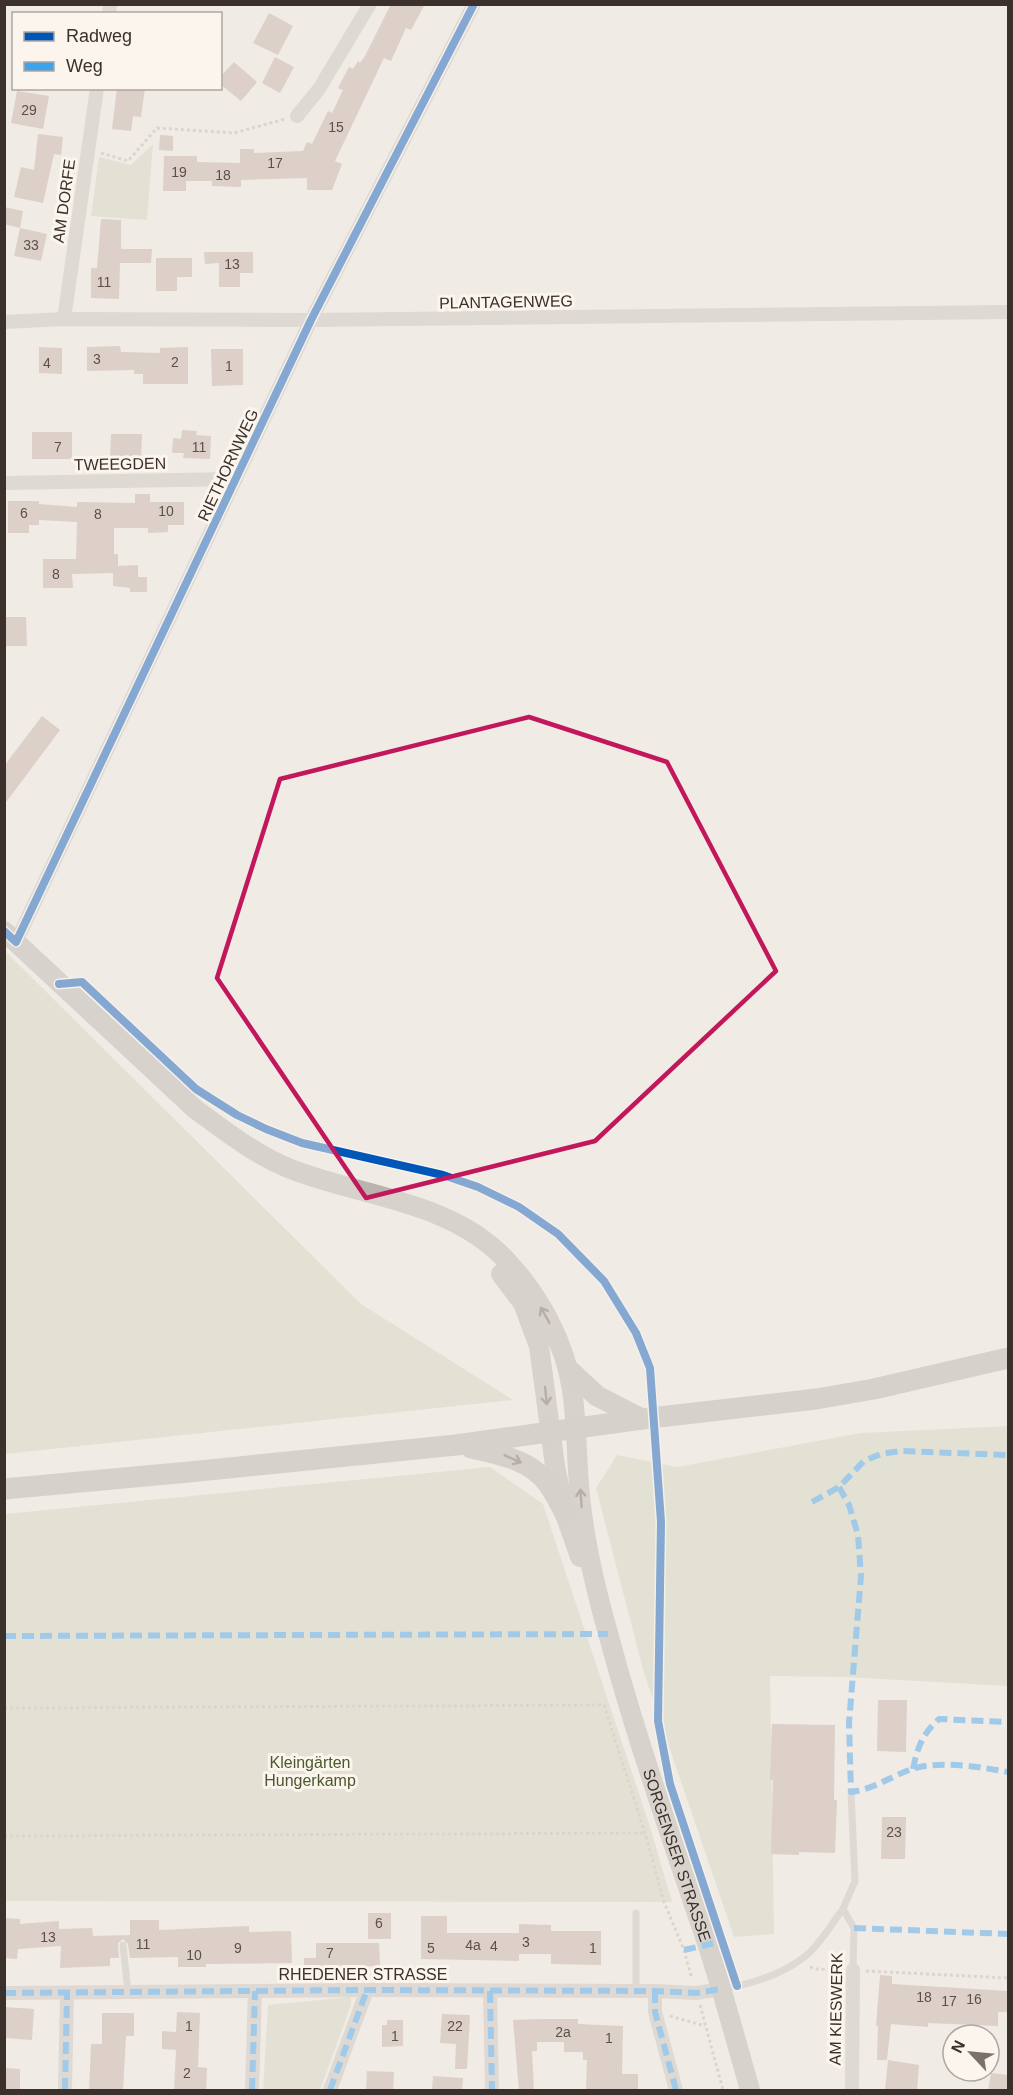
<svg xmlns="http://www.w3.org/2000/svg" width="1013" height="2095" font-family="Arial,sans-serif">
	<style>
		.green { fill: #d1d6bf }
		.building { fill: #c3afa7 }
		.lines { fill: none; stroke-linecap: round; stroke-linejoin: round }
		.path { stroke: #c2bbb6; stroke-width: 3; stroke-dasharray: 3 3; stroke-linecap: butt }
		.service { stroke: #c9c3be; stroke-width: 7 }
		.minor { stroke: #c9c3be; stroke-width: 14 }
		.secondary { stroke: #bab3ae; stroke-width: 20 }
		.primary { stroke: #b8b1ad; stroke-width: 21 }
		.quiet { stroke: #3fa3eb; stroke-width: 6; stroke-dasharray: 12 6; stroke-linecap: butt }
		.cycleway-casing { stroke: #fbf5ee; stroke-width: 11 }
		.cycleway { stroke: #0057b8; stroke-width: 8 }
		.oneway { stroke: #6e645f }
		.oneway2 { stroke: #6d645f }
		.marked { fill: none; stroke: #c2185b; stroke-width: 4.5; stroke-linejoin: round }
		.labels { text-anchor: middle; dominant-baseline: central; stroke-width: 6; stroke-linejoin: round; paint-order: stroke }
		.number-label { font-size: 14px; fill: #5d504a }
		.street-label { font-size: 16px; fill: #3b302b; stroke: #fbf5ee }
		.park-label { font-size: 16px; fill: #4a5a2e; stroke: #fbf5ee }
	</style>
	<rect width="100%" height="100%" fill="#f0ebe5"/>
	<g class="green">
		<polygon points="153,144 147,220 91,216 99,157 131,165"/>
		<polygon points="4,950 361,1304 513,1400 5,1454"/>
		<polygon points="1008,1426 1008,1686 844,1677 770,1676 774,1934 734,1937 644,1673 596,1488 617,1455 677,1467 861,1433"/>
		<polygon points="490,1467 543,1504 651,1830 672,1902 5,1901 5,1514"/>
		<polygon points="351,1997 351,2005 320,2090 263,2090 268,2005"/>
	</g>
	<g class="building">
		<polygon points="391,4 425,4 411,30 406,28 391,61 384,58 335,161 342,164 332,190 307,190 307,178 241,180 241,187 212,186 212,181 186,181 186,191 163,191 164,156 197,156 197,162 240,163 240,149 254,149 254,153 303,151 307,142 312,144 328,111 332,113 343,90 338,88 349,67 353,69 358,61 360,63 365,56"/>
		<polygon points="269,13 293,26 278,55 253,43"/>
		<polygon points="275,57 294,67 280,93 262,83"/>
		<polygon points="234,62 257,82 241,101 220,84 220,77"/>
		<polygon points="117,88 145,88 141,117 133,116 131,131 112,129"/>
		<polygon points="17,91 49,96 43,129 11,123"/>
		<polygon points="38,134 63,137 61,155 54,154 43,203 14,197 21,167 34,170"/>
		<polygon points="160,135 173,136 173,151 159,150"/>
		<polygon points="4,207 23,211 20,228 4,224"/>
		<polygon points="101,219 121,220 121,249 152,249 151,263 120,263 119,299 91,298 91,268 97,268"/>
		<polygon points="20,228 47,234 41,261 14,256"/>
		<polygon points="204,252 253,252 253,273 240,273 240,287 219,287 219,263 205,264"/>
		<polygon points="156,258 192,258 192,277 177,277 177,291 156,291"/>
		<polygon points="120,346 121,352 160,353 160,348 188,347 188,384 143,384 143,374 134,374 134,370 87,371 87,347"/>
		<polygon points="39,347 62,348 62,374 39,373"/>
		<polygon points="211,349 243,349 243,385 212,386"/>
		<polygon points="182,430 197,431 196,435 211,436 210,459 183,458 184,453 172,453 173,438 181,439"/>
		<rect x="32" y="432" width="40" height="27"/>
		<polygon points="111,434 142,434 141,459 110,458"/>
		<polygon points="135,494 150,494 150,502 184,502 184,525 168,525 168,532 148,533 148,528 114,528 114,554 118,554 118,566 138,565 138,577 147,577 147,592 130,592 130,588 113,586 113,573 72,574 73,588 43,588 43,559 76,559 77,522 39,520 39,525 29,525 29,533 8,533 8,501 39,501 39,504 77,507 77,502 135,503"/>
		<polygon points="4,617 26,617 27,646 4,646"/>
		<polygon points="42,716 60,730 4,805 4,766"/>
		<polygon points="878,1700 907,1700 906,1752 877,1751"/>
		<polygon points="772,1724 835,1725 834,1800 837,1800 835,1853 799,1852 799,1855 771,1854 773,1780 770,1780"/>
		<polygon points="882,1817 906,1817 905,1859 881,1859"/>
		<rect x="368" y="1913" width="23" height="26"/>
		<polygon points="421,1916 447,1916 447,1933 519,1933 519,1924 551,1925 551,1931 601,1931 601,1965 551,1964 551,1954 519,1954 519,1961 421,1959"/>
		<polygon points="4,1918 20,1919 20,1924 59,1921 59,1929 92,1928 93,1936 130,1935 130,1920 159,1920 159,1930 249,1926 249,1932 291,1931 292,1963 206,1964 206,1967 178,1967 178,1957 130,1958 128,1944 123,1939 118,1943 119,1958 110,1958 110,1966 60,1968 61,1946 18,1949 17,1959 4,1958"/>
		<polygon points="316,1943 379,1943 380,1966 327,1967 327,1979 304,1979 304,1958 316,1958"/>
		<polygon points="880,1975 892,1976 892,1984 1008,1991 1008,2012 998,2012 998,2026 928,2023 928,2027 891,2024 887,2060 877,2060 878,2026 876,2026"/>
		<polygon points="4,2007 34,2009 32,2040 4,2038"/>
		<polygon points="177,2012 200,2013 198,2067 207,2068 206,2091 174,2091 176,2050 162,2049 162,2031 176,2032"/>
		<polygon points="102,2013 134,2013 134,2036 126,2036 123,2091 89,2091 91,2044 102,2044"/>
		<polygon points="442,2014 470,2015 467,2069 455,2069 456,2044 440,2043"/>
		<polygon points="542,2019 578,2019 578,2024 623,2026 622,2074 638,2074 638,2091 586,2091 587,2060 583,2060 583,2052 564,2052 564,2042 537,2042 537,2051 532,2051 534,2091 519,2091 513,2020"/>
		<polygon points="387,2020 403,2020 403,2046 382,2047 382,2025 387,2025"/>
		<polygon points="888,2060 919,2065 917,2091 885,2091"/>
		<polygon points="4,2068 20,2069 20,2091 4,2091"/>
		<polygon points="367,2071 394,2072 393,2091 366,2091"/>
		<polygon points="991,2073 1008,2075 1008,2091 988,2091"/>
		<polygon points="433,2076 463,2078 462,2091 432,2091"/>
	</g>
	<g class="lines">
		<g class="path">
			<polyline points="101,153 128,161 157,128 234,133 285,119"/>
			<polyline points="4,1708 604,1705 645,1833 664,1902 684,1950 692,1979"/>
			<polyline points="4,1836 645,1833"/>
			<polyline points="810,1967 816,1969 839,1970"/>
			<polyline points="866,1971 1008,1978"/>
			<polyline points="700,2005 723,2090"/>
			<polyline points="670,2016 705,2026"/>
		</g>
		<g class="service">
			<polyline points="851,1792 855,1881 843,1909 854,1928 853,1970"/>
			<polyline points="123,1945 128,1992"/>
			<path d="M724,1989c31,-6 65,-16 88,-39 12,-12 21,-28 31,-41"/>
			<polyline points="636,1991 636,1913"/>
		</g>
		<g class="minor">
			<polyline points="109,14 110,4"/>
			<polyline points="297,116 319,89 370,4"/>
			<polyline points="64,319 97,88"/>
			<polyline points="4,322 64,319 311,320 1008,312"/>
			<polyline points="4,483 236,479"/>
			<polyline points="16,942 311,320 474,4"/>
			<polyline points="490,1991 492,2090"/>
			<polyline points="655,1991 655,2012 676,2090"/>
			<polyline points="4,1993 367,1990 655,1991 696,1993 721,1989"/>
			<polyline points="65,2090 67,1993"/>
			<polyline points="252,2090 255,1991"/>
			<polyline points="330,2090 367,1990"/>
			<polyline points="852,2090 853,1970"/>
		</g>
		<g class="secondary">
			<path id="s1" d="M4,931l191,178c29,21 59,45 93,59 72,29 162,32 218,92 33,35 59,82 66,130 6,40 4,82 10,123 5,40 15,81 26,120 28,105 64,207 99,310 16,49 29,98 43,147"/>
			<polyline points="501,1274 523,1303 539,1346 555,1466 565,1514 580,1557"/>
		</g>
		<g class="primary">
			<polyline points="568,1369 597,1396 642,1419"/>
			<path d="M471,1448c28,6 60,12 77,36 7,9 12,20 17,30"/>
			<polyline points="4,1489 189,1472 456,1445 642,1419 816,1399 874,1389 1008,1358"/>
		</g>
		<g class="quiet">
			<path d="M839,1487l10,18 9,30 3,41 -12,147 2,69c26,-4 38,-15 61,-23 28,-9 68,-2 96,3"/>
			<polyline points="812,1502 839,1487 864,1461 881,1454 901,1451 1008,1455"/>
			<polyline points="4,1636 608,1634"/>
			<path d="M913,1769c4,-21 10,-36 26,-50l69,3"/>
			<polyline points="854,1928 1008,1934"/>
			<polyline points="684,1950 723,1941"/>
			<polyline points="490,1991 492,2090"/>
			<polyline points="655,1991 655,2012 676,2090"/>
			<polyline points="4,1993 367,1990 655,1991 696,1993 721,1989"/>
			<polyline points="65,2090 67,1993"/>
			<polyline points="252,2090 255,1991"/>
			<polyline points="330,2090 367,1990"/>
		</g>
		<g class="cycleway-casing">
			<g id="cycleway">
				<polyline points="4,931 16,942 311,320 474,4"/>
				<polyline points="59,984 82,982 196,1089 237,1115 266,1129 302,1143 443,1175 478,1187 519,1207 558,1234 604,1281 636,1333 650,1368 661,1522 658,1721 670,1784 737,1986"/>
			</g>
		</g>
		<use href="#cycleway" class="cycleway"/>
	</g>
	<defs><path id="oneway-shaft" d="M-6 0H5M1.5-3L5.5 0L1.5 3" fill="none" stroke-width="1.6" stroke-linecap="round" stroke-linejoin="round" transform="scale(1.5)"/></defs>
	<g class="oneway">
		<use href="#oneway-shaft" transform="translate(545 1315) rotate(-119)"/>
		<use href="#oneway-shaft" transform="translate(546 1396) rotate(84)"/>
		<use href="#oneway-shaft" transform="translate(581 1498) rotate(-94)"/>
	</g>
	<use class="oneway2" href="#oneway-shaft" transform="translate(513 1459) rotate(24)"/>
	<path d="M0 0H1013V2095H0ZM529,717l138,45 109,209 -181,170 -229,57 -149,-220 63,-199z" fill="#f0ebe5" fill-opacity=".55" fill-rule="evenodd"/>
	<path class="marked" d="M529,717l138,45 109,209 -181,170 -229,57 -149,-220 63,-199z"/>
	<g class="labels">
		<g class="number-label">
			<text x="29" y="110">29</text>
			<text x="336" y="127">15</text>
			<text x="275" y="163">17</text>
			<text x="179" y="172">19</text>
			<text x="223" y="175">18</text>
			<text x="31" y="245">33</text>
			<text x="232" y="264">13</text>
			<text x="104" y="282">11</text>
			<text x="97" y="359">3</text>
			<text x="175" y="362">2</text>
			<text x="47" y="363">4</text>
			<text x="229" y="366">1</text>
			<text x="58" y="447">7</text>
			<text x="199" y="447">11</text>
			<text x="166" y="511">10</text>
			<text x="24" y="513">6</text>
			<text x="98" y="514">8</text>
			<text x="56" y="574">8</text>
			<text x="894" y="1832">23</text>
			<text x="379" y="1923">6</text>
			<text x="48" y="1937">13</text>
			<text x="526" y="1942">3</text>
			<text x="143" y="1944">11</text>
			<text x="473" y="1945">4a</text>
			<text x="494" y="1946">4</text>
			<text x="238" y="1948">9</text>
			<text x="431" y="1948">5</text>
			<text x="593" y="1948">1</text>
			<text x="330" y="1953">7</text>
			<text x="194" y="1955">10</text>
			<text x="924" y="1997">18</text>
			<text x="974" y="1999">16</text>
			<text x="949" y="2001">17</text>
			<text x="189" y="2026">1</text>
			<text x="455" y="2026">22</text>
			<text x="563" y="2032">2a</text>
			<text x="395" y="2036">1</text>
			<text x="609" y="2038">1</text>
			<text x="187" y="2073">2</text>
		</g>
		<g class="street-label">
			<text transform="translate(64 201) rotate(-82)">AM DORFE</text>
			<text transform="translate(506 302) rotate(-1)">PLANTAGENWEG</text>
			<text transform="translate(120 464) rotate(-1)">TWEEGDEN</text>
			<text transform="translate(228 465) rotate(-65)">RIETHORNWEG</text>
			<text stroke="none"><textPath href="#s1" startOffset="1238">SORGENSER STRASSE</textPath></text>
			<text x="363" y="1974">RHEDENER STRASSE</text>
			<text transform="translate(836 2009) rotate(-89)">AM KIESWERK</text>
		</g>
		<g class="park-label">
			<text x="310" y="1762">Kleingärten<tspan x="310" dy="18">Hungerkamp</tspan></text>
		</g>
	</g>
	<rect width="1013" height="2095" fill="none" stroke="#3b302b" stroke-width="12"/>
	<rect x="12" y="12" width="210" height="78" fill="#fbf5ee" stroke="#aea6a0" stroke-width="1.5"/>
	<rect x="24" y="32" width="30" height="9" fill="#0057b8" stroke="#aea6a0" stroke-width="1.5"/>
	<text x="66" y="42" font-size="18" fill="#3b302b">Radweg</text>
	<rect x="24" y="62" width="30" height="9" fill="#3fa3eb" stroke="#aea6a0" stroke-width="1.5"/>
	<text x="66" y="72" font-size="18" fill="#3b302b">Weg</text>
	<g transform="translate(971 2053) rotate(296)"><circle r="28" fill="#fbf5ee" stroke="#aea6a0" stroke-width="1.5"/>
	<path d="M0-4.5L10 22L0 15L-10 22Z" fill="#7a716c"/>
	<text y="-9" font-size="16" font-weight="bold" text-anchor="middle" fill="#3b302b">N</text>
	</g>
</svg>
